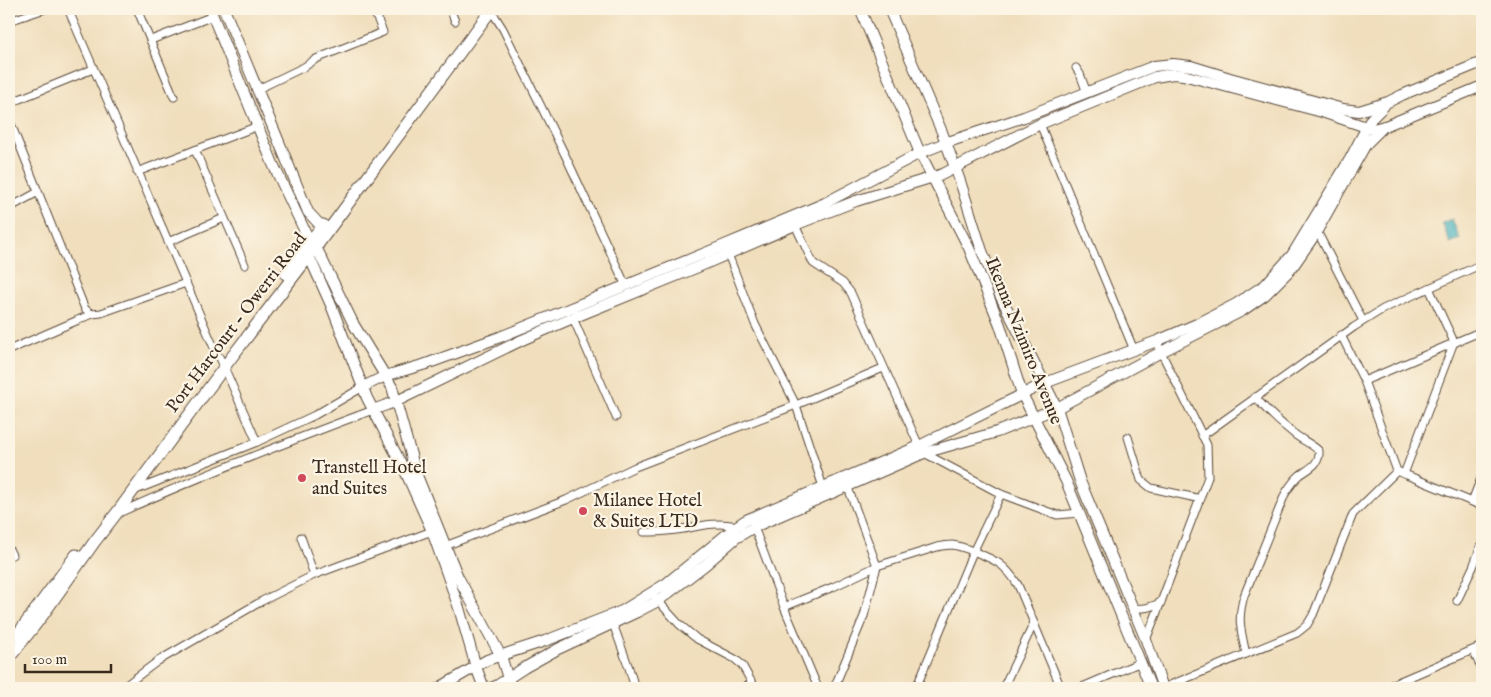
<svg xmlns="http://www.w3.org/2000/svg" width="1491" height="697" font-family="'IM FELL English',serif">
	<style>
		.water { fill: #3babb8; stroke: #3b6a6b }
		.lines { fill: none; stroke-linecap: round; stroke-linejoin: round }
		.street-casing { stroke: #564536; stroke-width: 9 }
		.secondary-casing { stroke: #564536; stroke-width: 12 }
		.primary-casing { stroke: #564536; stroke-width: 13 }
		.street { stroke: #fff; stroke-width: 7 }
		.secondary { stroke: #fff; stroke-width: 10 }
		.primary { stroke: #fff; stroke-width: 11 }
		.poi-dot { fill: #d1495b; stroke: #fcf5e5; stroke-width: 2 }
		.labels { text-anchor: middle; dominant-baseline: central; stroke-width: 4.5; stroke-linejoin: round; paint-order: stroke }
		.street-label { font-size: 18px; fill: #3b2a1e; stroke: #fcf5e5 }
		.poi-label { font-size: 18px; fill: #3b2a1e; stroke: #fcf5e5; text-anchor: start }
	</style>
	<rect width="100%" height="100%" fill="#fcf5e5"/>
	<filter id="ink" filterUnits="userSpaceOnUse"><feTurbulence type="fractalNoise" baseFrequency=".02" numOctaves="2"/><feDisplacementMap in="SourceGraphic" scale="10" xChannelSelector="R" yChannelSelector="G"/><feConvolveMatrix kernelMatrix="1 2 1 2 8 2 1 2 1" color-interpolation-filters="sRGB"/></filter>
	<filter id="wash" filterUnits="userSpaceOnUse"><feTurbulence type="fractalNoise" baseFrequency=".0096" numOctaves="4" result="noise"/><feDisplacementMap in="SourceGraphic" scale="20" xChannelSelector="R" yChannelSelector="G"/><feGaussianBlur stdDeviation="1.12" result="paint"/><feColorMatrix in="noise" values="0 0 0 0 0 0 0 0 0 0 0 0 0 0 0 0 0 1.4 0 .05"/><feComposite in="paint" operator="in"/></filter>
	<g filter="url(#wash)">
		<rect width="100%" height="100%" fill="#f0debc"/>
		<polygon class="water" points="1452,219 1460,239 1450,243 1442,223"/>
	</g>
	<g filter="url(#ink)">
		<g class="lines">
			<g class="street-casing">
				<g id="street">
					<polyline points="68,9 215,350 221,360 257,442"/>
					<polyline points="137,9 174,97"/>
					<polyline points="450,9 455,21"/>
					<polyline points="491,10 503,29 567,159 626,286"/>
					<polyline points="9,21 45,9"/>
					<polyline points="151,40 213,16"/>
					<polyline points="1076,68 1080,74 1087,93"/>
					<polyline points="258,89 304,67 316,59 383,32 373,9"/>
					<polyline points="9,107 17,100 93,69"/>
					<polyline points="9,119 85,309 92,314 101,313 186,283"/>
					<polyline points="1040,124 1134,350"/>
					<polyline points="195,150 245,265"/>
					<polyline points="137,172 258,126"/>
					<polyline points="9,208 38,192"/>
					<polyline points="795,225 813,263 843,283 851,293 919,446"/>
					<polyline points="1317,231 1363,321"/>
					<polyline points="168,242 224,218"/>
					<polyline points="728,254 755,324 796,405 823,487"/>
					<polyline points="573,318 616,417"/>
					<polyline points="1341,335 1364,381 1397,471"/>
					<polyline points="9,350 92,314"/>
					<polyline points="1364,381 1482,331"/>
					<polyline points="1202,436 1354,327 1383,309 1482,264"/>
					<polyline points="1128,437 1141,480 1151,488 1201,499"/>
					<polyline points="924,453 1001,494 1057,515 1080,513"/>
					<polyline points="1404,474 1454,342 1429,288"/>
					<polyline points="136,490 257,442 315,415 363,387"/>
					<polyline points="1472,501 1482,476"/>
					<path d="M119,513c83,-38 168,-71 254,-103"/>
					<polyline points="753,524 784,607 818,688"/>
					<path d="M644,532c7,0 15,0 23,-1 28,-2 41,-11 70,-5"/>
					<polyline points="301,537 314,575"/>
					<polyline points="445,546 566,500 635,467 796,405 883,368"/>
					<polyline points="9,549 12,555"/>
					<polyline points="651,593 679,624 697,639 735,659 742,665 752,683"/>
					<polyline points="1457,601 1473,567 1482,543"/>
					<path d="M784,607l49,-20 44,-21 60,-19c5,-1 10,-2 15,-2 11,1 39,13 48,19 8,6 13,13 18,21l43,103"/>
					<path d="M1132,608c11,1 19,0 29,-6"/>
					<polyline points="612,621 629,668 635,688"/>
					<polyline points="1146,640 1161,602 1208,477 1207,445 1161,352 1157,341"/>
					<polyline points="1473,650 1482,670"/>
					<path d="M1246,654c-5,-24 -9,-34 -2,-58l41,-102c5,-8 9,-14 15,-19 10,-7 20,-11 19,-24 -8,-8 -18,-11 -26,-18 -14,-11 -26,-22 -38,-36"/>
					<polyline points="122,688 158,661 262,601 314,575 432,531"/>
					<polyline points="744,688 752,683 755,688"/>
					<polyline points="834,688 864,616 877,566 847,485"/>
					<polyline points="916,688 973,552 1001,494"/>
					<polyline points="1003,688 1034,623"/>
					<polyline points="1080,688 1141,662"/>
					<polyline points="1163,688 1297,633 1307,625 1313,615 1353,514 1397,471 1482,506"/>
					<polyline points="1384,688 1482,646"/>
				</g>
			</g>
			<g class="secondary-casing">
				<g id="secondary">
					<polyline points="210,9 273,164 310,242"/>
					<polyline points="224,9 308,212 322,227"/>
					<polyline points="860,9 920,153 969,248 1000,325 1022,394 1066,481 1151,688"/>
					<polyline points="889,9 942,132 960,181 982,251 1000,295 1057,408 1080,481 1146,640 1163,688"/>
					<polyline points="316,247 354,325 392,387 416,473 458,577 501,656 511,688"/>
					<polyline points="309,256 331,305 367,398 406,473 432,531 459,608 476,667 484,688"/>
					<polyline points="363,387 385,376 426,364 500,337 720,247 825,203 920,153 945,143 1024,117 1154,66 1173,64 1191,66 1230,78 1343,109 1359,111 1388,102 1402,95 1482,62"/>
					<polyline points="373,410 397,401 522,340 573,318 698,267 795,225 856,201 943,174 1040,124 1155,77 1173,74 1183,75 1322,112 1372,129 1385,126 1482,86"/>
					<polyline points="439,688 487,660 545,641 622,611 667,583 737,526 746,520 919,446 1045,383 1157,341 1199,323 1236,304 1265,285 1292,255 1350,159 1371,119 1384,106"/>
					<polyline points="491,688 498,685 524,668 558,649 637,612 658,601 705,565 736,538 754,527 924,453 997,432 1057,408 1161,352 1242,311 1265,295 1291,269 1314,236 1366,144 1384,126"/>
				</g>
			</g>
			<g class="primary-casing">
				<g id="primary">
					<polyline points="286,274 298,256 323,225"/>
					<polyline points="17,635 76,555"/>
					<polyline points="9,658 42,616 95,541 116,514 231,358 316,247 492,9"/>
				</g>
			</g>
			<use href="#street" class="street"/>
			<use href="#secondary" class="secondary"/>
			<use href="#primary" class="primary"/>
		</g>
	</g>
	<g class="poi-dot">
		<circle cx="302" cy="478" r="5"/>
		<circle cx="583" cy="511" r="5"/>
	</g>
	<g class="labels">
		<g class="street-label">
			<text transform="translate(237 323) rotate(-53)">Port Harcourt - Owerri Road</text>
			<text transform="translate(1023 341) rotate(68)">Ikenna Nzimiro Avenue</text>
		</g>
		<g class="poi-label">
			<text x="312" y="468">Transtell Hotel<tspan x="312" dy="21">and Suites</tspan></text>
			<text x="593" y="501">Milanee Hotel<tspan x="593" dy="21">&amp; Suites LTD</tspan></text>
		</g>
	</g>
	<rect width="1491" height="697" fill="none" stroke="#fcf5e5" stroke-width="30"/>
	<path d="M25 664v8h86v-8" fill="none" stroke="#3b2a1e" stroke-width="2.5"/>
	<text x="32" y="664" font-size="15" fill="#3b2a1e" stroke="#fcf5e5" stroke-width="4" paint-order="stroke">100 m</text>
</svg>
